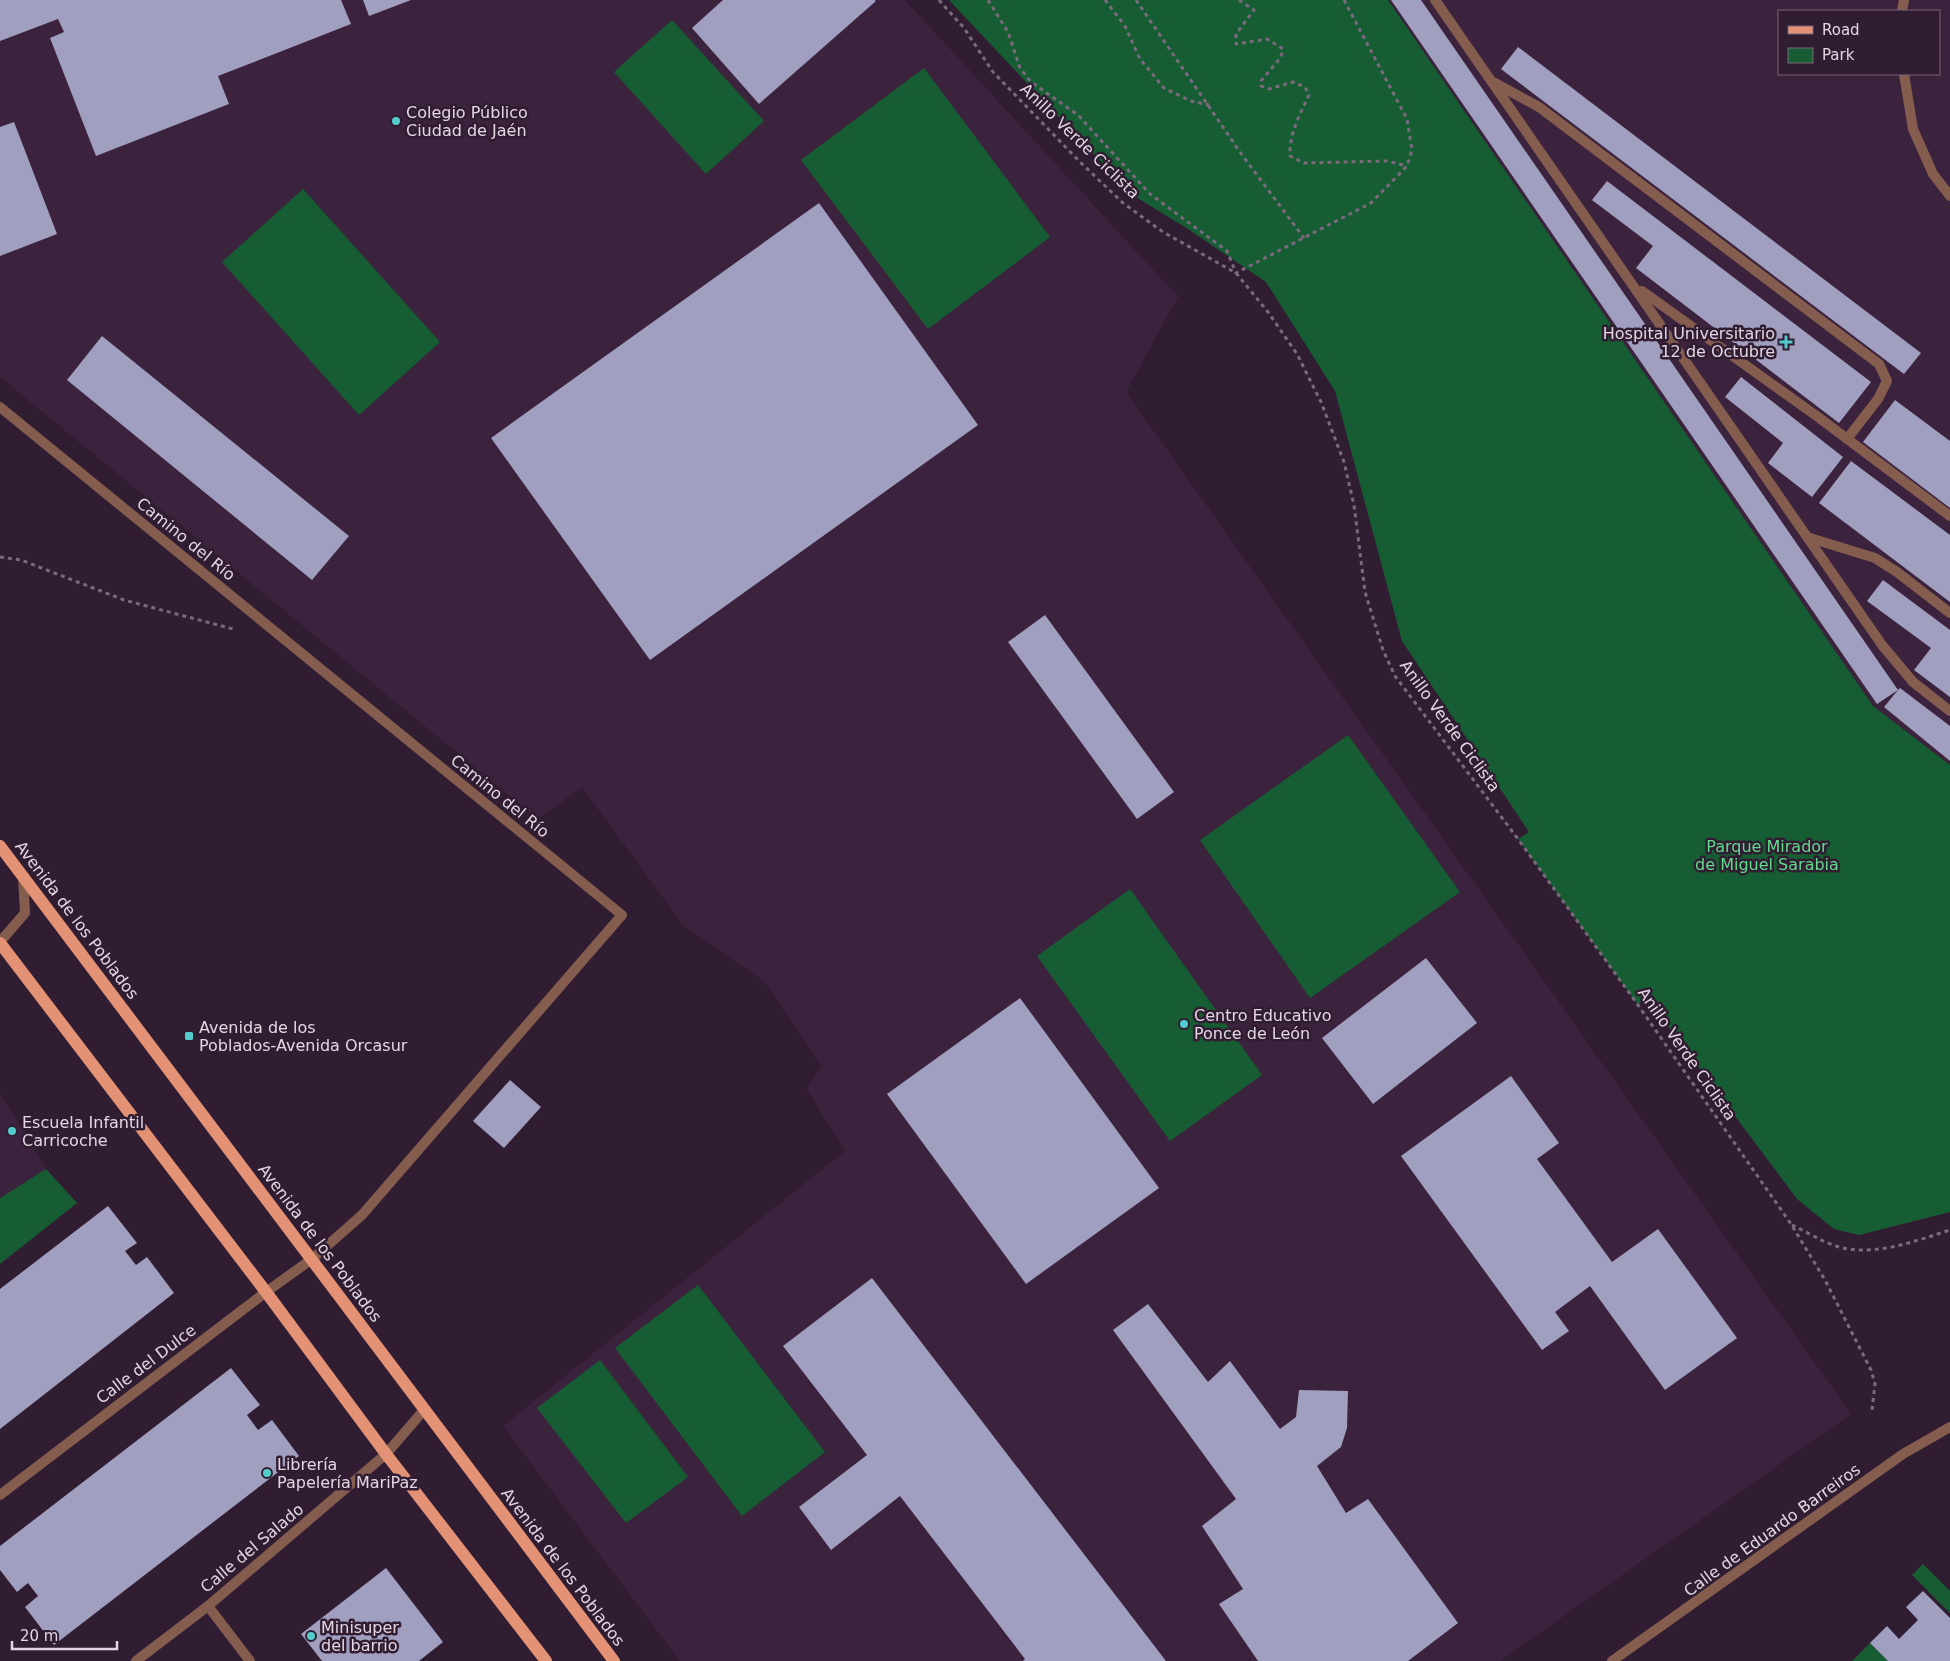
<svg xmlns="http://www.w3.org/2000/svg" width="1950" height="1661" font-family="'DejaVu Sans',sans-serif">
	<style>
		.built { fill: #3c233d; fill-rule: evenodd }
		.green { fill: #165d33 }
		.building { fill: #a09fc0 }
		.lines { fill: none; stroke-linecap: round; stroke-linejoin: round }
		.path { stroke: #7b6a7c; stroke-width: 3; stroke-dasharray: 4 4; stroke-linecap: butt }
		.service { stroke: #855d4e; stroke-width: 10 }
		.minor { stroke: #855d4e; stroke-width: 10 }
		.tertiary { stroke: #855d4e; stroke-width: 10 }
		.primary { stroke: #e49275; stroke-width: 12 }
		.poi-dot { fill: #52cdcc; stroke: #311d32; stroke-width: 2 }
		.labels { text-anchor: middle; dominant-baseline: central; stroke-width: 5; stroke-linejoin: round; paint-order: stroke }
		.poi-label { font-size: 16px; fill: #e3d6e3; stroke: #311d32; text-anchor: start }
		.street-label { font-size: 16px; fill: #e3d6e3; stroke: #311d32 }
		.park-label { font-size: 16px; fill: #61db8c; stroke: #311d32 }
	</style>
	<rect width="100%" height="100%" fill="#311d32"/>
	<g class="built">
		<polygon points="0,0 905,0 1178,297 1126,392 1851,1414 1500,1661 680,1661 503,1426 845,1151 807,1089 821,1066 765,982 683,925 582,787 538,819 0,377"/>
		<path d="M1388,0h562v765l-77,-59zM1779,11h160v63h-160z"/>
		<polygon points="0,1093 46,1169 0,1198"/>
	</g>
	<g class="green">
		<polygon points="949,0 1388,0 1873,706 1950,765 1950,1212 1859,1235 1834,1229 1797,1199 1646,997 1638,1005 1518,839 1529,832 1402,641 1335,391 1266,282 1188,229 1131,194"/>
		<polygon points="672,20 764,121 706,174 614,72"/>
		<polygon points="924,68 1050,237 928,329 801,160"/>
		<polygon points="303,189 440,342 359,415 222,262"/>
		<polygon points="1348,735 1460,892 1310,998 1200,840"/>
		<polygon points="1130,889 1262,1075 1170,1141 1037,956"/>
		<polygon points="46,1169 77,1203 0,1264 0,1198"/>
		<polygon points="698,1285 825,1452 742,1516 615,1348"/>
		<polygon points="600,1360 688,1477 626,1523 537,1408"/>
		<polygon points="1923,1564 1950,1591 1950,1613 1912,1575"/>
		<polygon points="1870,1643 1888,1661 1852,1661"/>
	</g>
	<g class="building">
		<polygon points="0,0 341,0 351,24 218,76 229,104 96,156 50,38 64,32 58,19 0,41"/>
		<polygon points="363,0 411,0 369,16"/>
		<polygon points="723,0 874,0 876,1 759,104 692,28"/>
		<polygon points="1391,0 1421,0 1898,690 1900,688 1950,726 1950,761 1884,707 1898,690 1877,704"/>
		<polygon points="1518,47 1921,353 1904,374 1501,69"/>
		<polygon points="14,122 57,234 0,256 0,127"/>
		<polygon points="1607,181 1871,382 1839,423 1636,268 1653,246 1592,200"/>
		<polygon points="819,203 978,425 650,660 491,438"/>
		<polygon points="102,336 349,536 312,580 67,380"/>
		<polygon points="1741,377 1843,457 1812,497 1768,463 1783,443 1725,397"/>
		<polygon points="1895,400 1950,441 1950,508 1863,442"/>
		<polygon points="1851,461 1950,535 1950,602 1819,503"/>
		<polygon points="1883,580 1950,630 1950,697 1914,670 1931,648 1867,601"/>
		<polygon points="1045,615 1174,792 1137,819 1008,642"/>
		<polygon points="1426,958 1477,1023 1373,1104 1322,1038"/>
		<polygon points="1020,998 1159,1188 1026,1284 887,1094"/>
		<polygon points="1511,1076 1559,1143 1537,1159 1612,1262 1658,1229 1737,1338 1665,1390 1590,1286 1555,1312 1569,1331 1542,1350 1401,1156"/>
		<polygon points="510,1080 541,1107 504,1148 473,1121"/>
		<polygon points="108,1206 137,1243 125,1251 136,1265 147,1257 174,1293 0,1429 0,1289"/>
		<polygon points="872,1278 1166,1661 1023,1661 1025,1659 900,1496 831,1550 799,1507 867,1455 783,1346"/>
		<polygon points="1148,1304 1208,1382 1230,1361 1280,1429 1296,1417 1299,1390 1348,1391 1347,1428 1341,1447 1317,1466 1346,1513 1368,1499 1458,1623 1408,1661 1258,1661 1219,1604 1243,1589 1202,1526 1236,1499 1113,1330"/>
		<polygon points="231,1368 260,1405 247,1415 258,1430 272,1420 299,1456 54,1645 25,1607 38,1596 28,1583 17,1592 0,1570 0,1546"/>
		<polygon points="386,1568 443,1642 419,1661 322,1661 301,1634"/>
		<polygon points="1923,1591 1950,1618 1950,1661 1888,1661 1870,1643 1887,1626 1899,1639 1918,1620 1906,1607"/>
	</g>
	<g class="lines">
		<g class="path">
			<polyline points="939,0 964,28 993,72 1080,162 1123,203 1163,232 1236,273 1268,312 1297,354 1321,402 1344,462 1354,505 1365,592 1383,650 1395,676 1518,839 1638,1005 1791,1224 1825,1280 1871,1370 1875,1384 1872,1410"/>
			<polyline points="988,0 1008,32 1020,68 1031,82 1078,115 1150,194 1227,251 1236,273 1371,203 1407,166 1412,150 1407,119 1344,0"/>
			<polyline points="1105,0 1125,26 1140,59 1164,88 1191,101 1209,105"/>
			<polyline points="1136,0 1242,155 1304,238"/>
			<path d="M1239,0l15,10 -18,24v10l31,-5 16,10 -2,8 -20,24v5l8,3 24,-7 12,5 4,8c-9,19 -20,39 -19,61l14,7 83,-2 20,5"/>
			<polyline points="0,557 21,560 124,600 233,629"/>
			<path d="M1792,1225c13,6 27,15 41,20 37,14 82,-4 117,-15"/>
		</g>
		<g class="service">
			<polyline points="1435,0 1882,645 1913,682 1950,711"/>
			<polyline points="1902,11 1904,0"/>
			<polyline points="1904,74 1913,129 1933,174 1950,196"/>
			<polyline points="1493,82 1539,107 1879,364 1887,381 1878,399 1847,439"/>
			<polyline points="1642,291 1818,417 1950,516"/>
			<polyline points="1810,538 1875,558 1897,572 1950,613"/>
		</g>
		<g class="minor">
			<polyline points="0,407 622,915 362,1215 312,1259 266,1292 0,1495"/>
			<polyline points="0,942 25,913 23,876"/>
			<polyline points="208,1606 250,1661"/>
			<polyline points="136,1661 208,1606 386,1454 424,1410"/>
		</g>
		<polyline class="tertiary" points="1612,1661 1903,1454 1950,1427"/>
		<g class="primary">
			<polyline points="0,846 614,1661"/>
			<polyline points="0,943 266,1292 386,1454 546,1661"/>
		</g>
	</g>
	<g class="poi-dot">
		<circle cx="396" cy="121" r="5"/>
		<path d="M1783.5 334.5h5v5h5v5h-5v5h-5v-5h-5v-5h5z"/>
		<circle cx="1184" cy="1024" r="5"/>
		<rect x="184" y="1031" width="10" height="10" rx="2.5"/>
		<circle cx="12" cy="1131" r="5"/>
		<circle cx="267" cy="1473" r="5"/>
		<circle cx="311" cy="1636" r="5"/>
	</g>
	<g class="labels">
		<g class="poi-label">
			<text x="406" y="112">Colegio Público<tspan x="406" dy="18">Ciudad de Jaén</tspan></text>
			<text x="1775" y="333" text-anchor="end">Hospital Universitario<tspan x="1775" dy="18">12 de Octubre</tspan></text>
			<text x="1194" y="1015">Centro Educativo<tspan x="1194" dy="18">Ponce de León</tspan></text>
			<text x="199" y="1027">Avenida de los<tspan x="199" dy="18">Poblados-Avenida Orcasur</tspan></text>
			<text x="22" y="1122">Escuela Infantil<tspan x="22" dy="18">Carricoche</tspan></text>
			<text x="277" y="1464">Librería<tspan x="277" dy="18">Papelería MariPaz</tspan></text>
			<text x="321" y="1627">Minisuper<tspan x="321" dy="18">del barrio</tspan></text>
		</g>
		<g class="street-label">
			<text transform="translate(1080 141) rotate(44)">Anillo Verde Ciclista</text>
			<text transform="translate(186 539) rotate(39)">Camino del Río</text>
			<text transform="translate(1450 726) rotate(54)">Anillo Verde Ciclista</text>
			<text transform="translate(500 796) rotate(39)">Camino del Río</text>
			<text transform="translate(77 920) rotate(53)">Avenida de los Poblados</text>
			<text transform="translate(1687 1054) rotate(55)">Anillo Verde Ciclista</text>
			<text transform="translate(320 1243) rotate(53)">Avenida de los Poblados</text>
			<text transform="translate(146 1364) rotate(-37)">Calle del Dulce</text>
			<text transform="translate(1772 1530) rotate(-36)">Calle de Eduardo Barreiros</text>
			<text transform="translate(252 1548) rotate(-40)">Calle del Salado</text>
			<text transform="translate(563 1567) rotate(53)">Avenida de los Poblados</text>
		</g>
		<g class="park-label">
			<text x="1767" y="846">Parque Mirador<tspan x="1767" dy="18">de Miguel Sarabia</tspan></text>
		</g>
	</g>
	<rect x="1778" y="10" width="162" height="65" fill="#311d32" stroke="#786779"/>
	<rect x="1788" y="26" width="25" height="8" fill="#e49275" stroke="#786779"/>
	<text x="1822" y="35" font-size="15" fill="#e3d6e3">Road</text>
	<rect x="1788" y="48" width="25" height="15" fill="#165d33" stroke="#786779"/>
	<text x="1822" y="60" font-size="15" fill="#e3d6e3">Park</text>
	<path d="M12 1641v8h105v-8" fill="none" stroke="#e3d6e3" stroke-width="2.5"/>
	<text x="20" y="1641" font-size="15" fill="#e3d6e3" stroke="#311d32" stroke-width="4" paint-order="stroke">20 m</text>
</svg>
